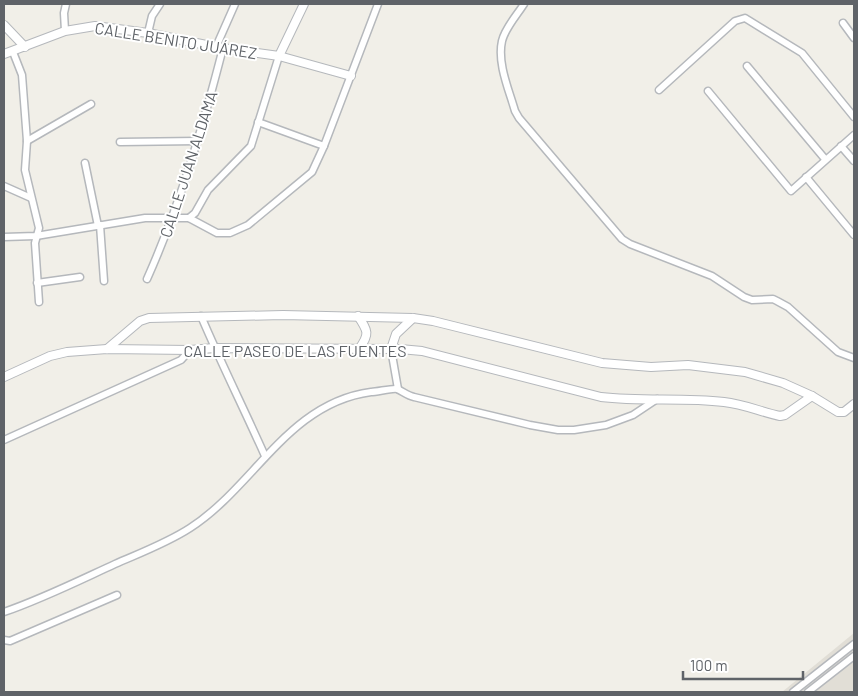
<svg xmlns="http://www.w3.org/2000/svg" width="858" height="696" font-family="Barlow,sans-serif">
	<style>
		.education { fill: #e1ded6 }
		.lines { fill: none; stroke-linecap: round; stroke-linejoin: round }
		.minor-casing { stroke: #b5b8bc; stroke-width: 9 }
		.tertiary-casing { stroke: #b5b8bc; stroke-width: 10 }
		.minor { stroke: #fff; stroke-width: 6 }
		.tertiary { stroke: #fff; stroke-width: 8 }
		.labels { text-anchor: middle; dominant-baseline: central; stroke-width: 4; stroke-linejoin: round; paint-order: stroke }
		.street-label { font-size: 16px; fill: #5f6368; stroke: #fff }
	</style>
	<rect width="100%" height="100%" fill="#f1efe8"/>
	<polygon class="education" points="854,633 854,692 782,692"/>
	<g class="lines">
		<g class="minor-casing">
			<g id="minor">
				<path d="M524,4c-7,11 -19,24 -22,37 -5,22 7,49 13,70l4,7 103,121 8,5 82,32 32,21 8,3 21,-1 4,2 11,6 50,45 16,6"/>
				<polyline points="843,23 854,38"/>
				<polyline points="65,31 64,13 66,4"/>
				<polyline points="148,33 152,16 160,4"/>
				<polyline points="216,47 235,4"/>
				<polyline points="13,52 22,75 27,141 25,170 39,228 35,243 39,302"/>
				<polyline points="747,66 825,159"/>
				<polyline points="659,90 735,21 745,18 802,53 854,117"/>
				<polyline points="708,91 791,191 854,135"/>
				<polyline points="258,122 324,146"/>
				<polyline points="27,141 91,104"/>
				<polyline points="120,142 198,141"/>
				<polyline points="841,146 854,161"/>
				<polyline points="85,163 98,226"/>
				<polyline points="806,177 854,235"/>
				<polyline points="4,186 31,198"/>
				<polyline points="189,218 195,213 208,190 251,146 279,56"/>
				<polyline points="100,225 104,281"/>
				<polyline points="4,237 36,236 145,218 189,218 217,233 230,233 248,225 312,172 324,146 378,4"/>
				<path d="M147,279c33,-74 56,-153 76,-231"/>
				<polyline points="37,283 80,277"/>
				<path d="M201,316c20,47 43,93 64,140"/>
				<polyline points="391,349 398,389"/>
				<polyline points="4,440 181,360 190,350"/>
				<path d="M4,612c38,-13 74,-31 111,-48 25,-11 52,-21 75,-36 64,-41 98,-125 181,-136 6,0 21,-4 26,-3 5,2 11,7 17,8l116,28 28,5h16l32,-5 27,-10 24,-16"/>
				<polyline points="4,640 10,641 117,595"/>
				<polyline points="793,692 854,644"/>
				<polyline points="808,692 854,656"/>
			</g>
		</g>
		<g class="tertiary-casing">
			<g id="tertiary">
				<polyline points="4,25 25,47"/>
				<polyline points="4,54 65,31 95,26 148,33 216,47 279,56 351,76"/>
				<polyline points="279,56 304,4"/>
				<path d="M358,316c10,15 12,18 1,33"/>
				<polyline points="107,349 140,321 149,318 283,315 413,318 433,321 602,363 651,367 688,365 745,372 783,383 812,396 838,412 844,412 854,404"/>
				<polyline points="391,349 396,334 413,318"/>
				<path d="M4,377l46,-21 17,-4 40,-3 83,1 24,-2 186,1 22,2 179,46c41,5 82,0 123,5 20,2 37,10 56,14l5,-1 27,-19"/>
			</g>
		</g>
		<use href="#minor" class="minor"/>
		<use href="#tertiary" class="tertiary"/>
	</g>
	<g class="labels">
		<g class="street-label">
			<text transform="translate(176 40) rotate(9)">CALLE BENITO JUÁREZ</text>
			<text transform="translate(188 164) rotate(-72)">CALLE JUAN ALDAMA</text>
			<text x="295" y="350">CALLE PASEO DE LAS FUENTES</text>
		</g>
	</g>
	<rect width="858" height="696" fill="none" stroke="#5f6368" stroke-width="10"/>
	<path d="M683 671v8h120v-8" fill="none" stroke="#5f6368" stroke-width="2.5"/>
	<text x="690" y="671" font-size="15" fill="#5f6368" stroke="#ffffff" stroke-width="4" paint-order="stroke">100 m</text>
</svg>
